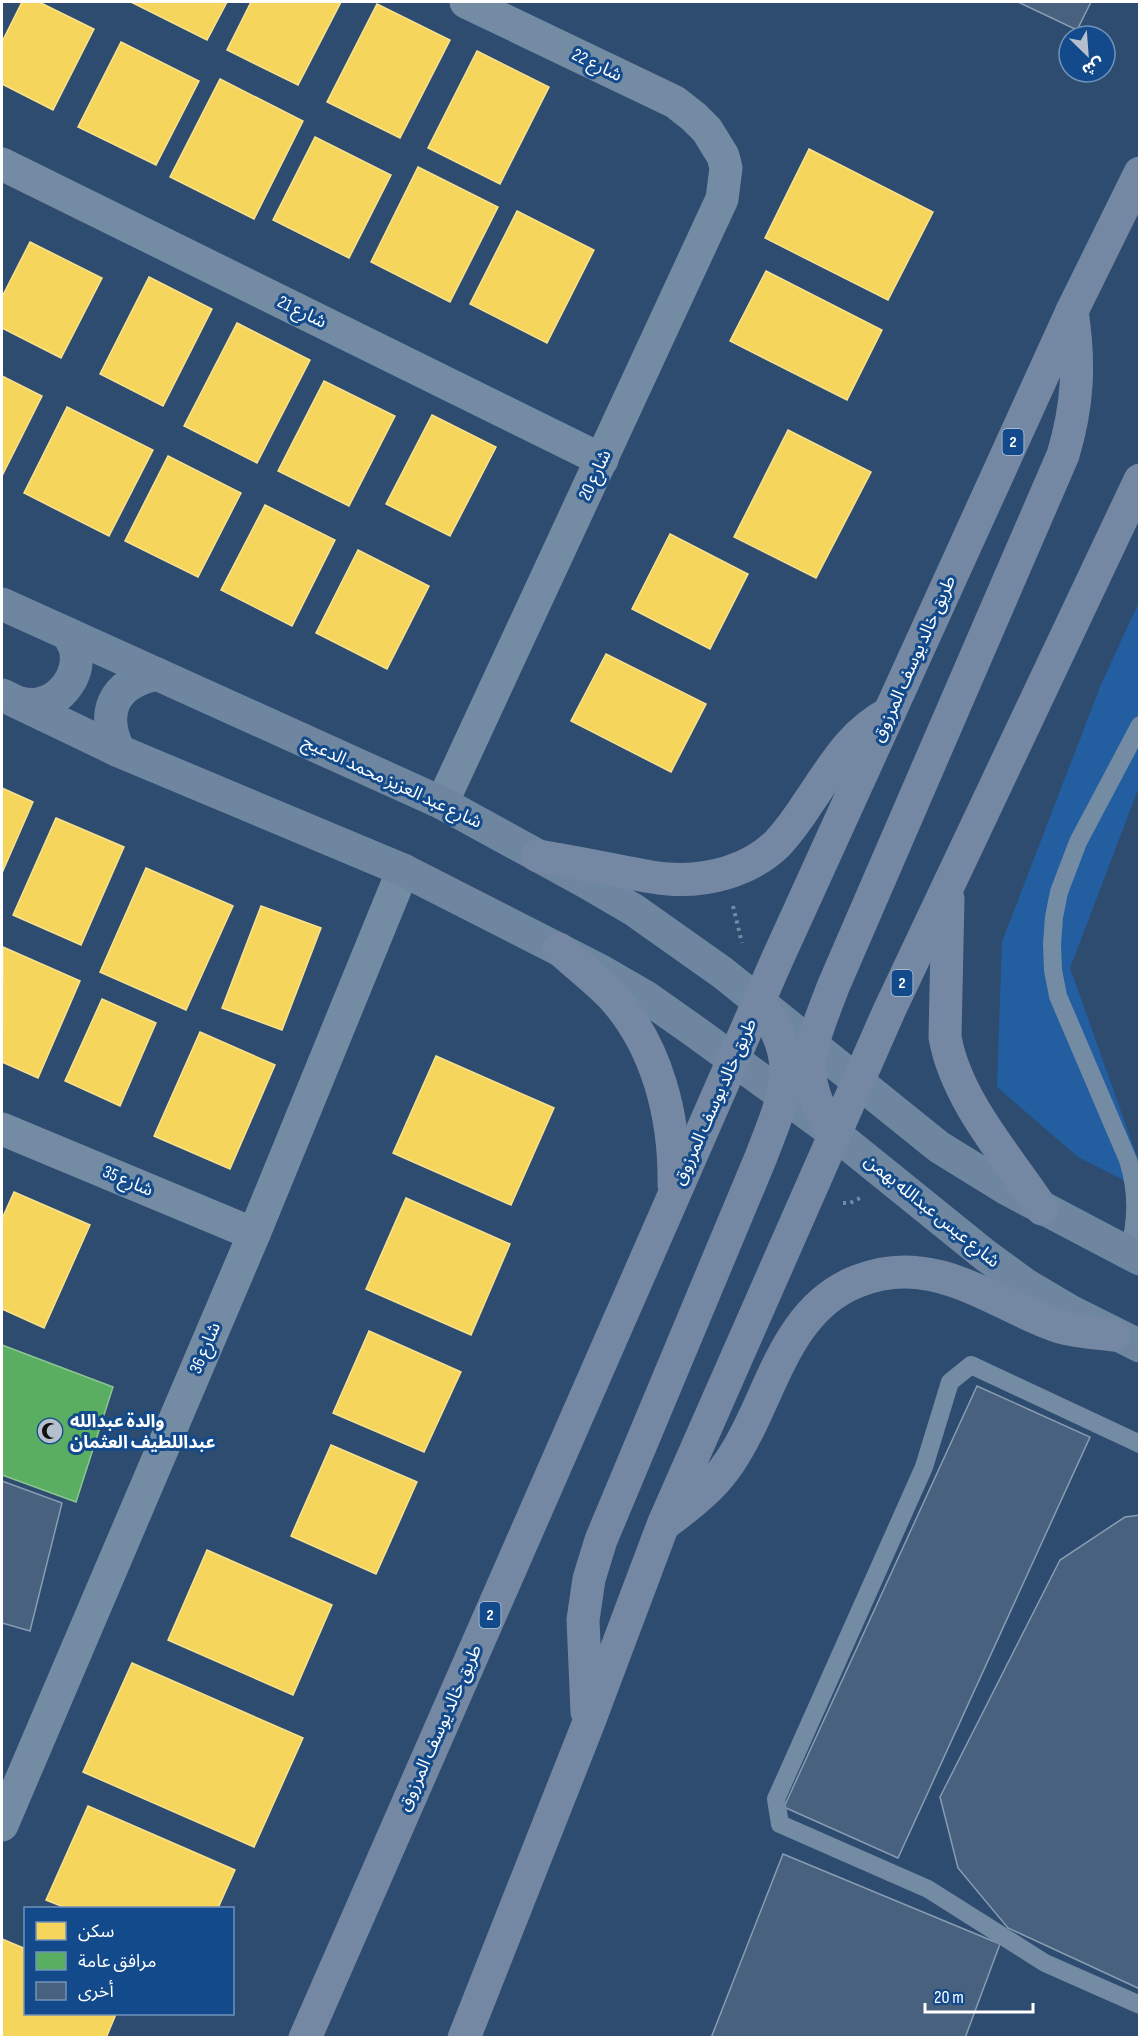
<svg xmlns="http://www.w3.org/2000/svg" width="1141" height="2039" font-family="'Sofia Sans Condensed','Noto Sans Arabic',sans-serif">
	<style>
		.green { fill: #235fa0 }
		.homes { fill: #f6d55c; stroke: #f9e28d; stroke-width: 1.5 }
		.public { fill: #5aae61; stroke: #8cc690; stroke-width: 1.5 }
		.building { fill: #48617e; stroke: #889cb2; stroke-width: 1.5 }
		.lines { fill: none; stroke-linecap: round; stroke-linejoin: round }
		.path { stroke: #748ba4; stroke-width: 4; stroke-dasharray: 3 4.5; stroke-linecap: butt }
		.lane { stroke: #748ba4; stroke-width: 18 }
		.street { stroke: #748ba4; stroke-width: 33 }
		.secondary { stroke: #6f86a0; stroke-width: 33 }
		.primary { stroke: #7488a3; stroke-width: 33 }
		.labels { text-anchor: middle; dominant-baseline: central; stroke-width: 6; stroke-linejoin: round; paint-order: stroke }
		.shield { fill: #124a8b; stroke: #b8c9dc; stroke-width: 1.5 }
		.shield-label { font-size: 16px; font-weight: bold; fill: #fff }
		.street-label { font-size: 18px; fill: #fff; stroke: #124a8b }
		.poi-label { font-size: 18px; font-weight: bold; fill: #fff; stroke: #124a8b; text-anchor: start }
	</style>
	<rect width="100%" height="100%" fill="#2d4c70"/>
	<polygon class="green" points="1139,602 1139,787 1070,968 1139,1162 1139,1188 1078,1157 997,1087 1002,942 1100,687"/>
	<g class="homes">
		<polygon points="22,2 39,2 94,29 53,110 2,84 2,42"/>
		<polygon points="131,2 227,2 207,40"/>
		<polygon points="251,2 341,2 298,85 227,50"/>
		<polygon points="377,4 450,40 400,138 327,102"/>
		<polygon points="121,42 199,81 156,165 78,127"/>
		<polygon points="477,51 549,87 500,184 428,148"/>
		<polygon points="220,79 303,121 254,219 170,177"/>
		<polygon points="315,137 391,175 349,258 273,220"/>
		<polygon points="809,149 933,212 888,300 765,238"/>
		<polygon points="418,167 498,207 450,302 371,262"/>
		<polygon points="517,211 594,250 547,343 470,304"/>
		<polygon points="30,242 102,278 61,358 2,328 2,297"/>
		<polygon points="766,271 882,330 847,400 730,341"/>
		<polygon points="149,277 212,309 163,406 100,374"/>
		<polygon points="237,323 310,360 257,463 184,426"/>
		<polygon points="2,376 42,396 2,476"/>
		<polygon points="324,381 395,416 349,506 278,471"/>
		<polygon points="67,407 153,450 109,536 24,493"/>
		<polygon points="432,415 496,447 450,536 386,504"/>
		<polygon points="788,430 871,472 816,578 734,537"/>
		<polygon points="168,456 241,493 198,577 125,541"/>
		<polygon points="265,505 335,540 292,626 221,590"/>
		<polygon points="670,534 748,574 710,649 632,609"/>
		<polygon points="358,550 429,586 387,669 316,633"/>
		<polygon points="606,654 706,704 671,772 571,721"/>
		<polygon points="2,788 33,802 2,873"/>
		<polygon points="56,818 124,847 81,945 13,915"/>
		<polygon points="146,868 233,906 186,1010 100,972"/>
		<polygon points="261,906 321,928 282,1030 222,1008"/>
		<polygon points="3,947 80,981 38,1078 2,1062"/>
		<polygon points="102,999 156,1023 120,1106 65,1081"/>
		<polygon points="200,1032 275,1065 230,1169 154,1136"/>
		<polygon points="436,1056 554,1108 511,1205 393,1153"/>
		<polygon points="14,1192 90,1225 44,1328 2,1309 2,1219"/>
		<polygon points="406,1198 510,1244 471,1335 366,1289"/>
		<polygon points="369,1331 461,1372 424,1452 333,1413"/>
		<polygon points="331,1445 417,1482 376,1574 291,1536"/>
		<polygon points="207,1550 332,1605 293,1695 168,1640"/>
		<polygon points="132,1663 303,1738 254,1847 83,1772"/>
		<polygon points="88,1806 235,1870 218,1908 66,1908 46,1900"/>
		<polygon points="2,1939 26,1949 26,2014 116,2014 106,2038 2,2038"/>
	</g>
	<polygon class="public" points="2,1345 113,1387 76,1502 2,1475"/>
	<g class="building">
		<polygon points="1018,2 1091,2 1077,30"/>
		<polygon points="977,1386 1090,1437 898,1858 784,1807"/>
		<polygon points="2,1481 62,1503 30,1631 2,1623"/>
		<polygon points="1140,1515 1140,1989 1008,1928 958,1868 940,1797 1060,1560 1125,1517"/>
		<polygon points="783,1854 1000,1944 965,2038 711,2038"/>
	</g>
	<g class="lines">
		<g class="path">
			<polyline points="733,906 742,943"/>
			<polyline points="843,1203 850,1203 860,1198"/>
		</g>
		<g class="lane">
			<path d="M1128,1253c10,-32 10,-61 0,-93l-70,-164 -5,-26 -1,-26 2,-27 5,-25 19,-50 62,-117"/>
			<polyline points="1140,1444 971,1365 950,1382 924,1467 776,1799 780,1824 928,1889 1045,1963 1140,2005"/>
		</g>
		<g class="street">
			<polyline points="2,164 602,460"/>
			<polyline points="442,803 722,199 726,168 723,156 707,130 694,117 675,102 466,2"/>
			<polyline points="2,1129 254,1234"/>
			<polyline points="2,1825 254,1234 403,870"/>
		</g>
		<g class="secondary">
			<polyline points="2,604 442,803 586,882 634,910 723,973 939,1147 1007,1189 1140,1259"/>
			<polyline points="2,695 119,751 403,870 601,971 646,997 697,1033 834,1133 985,1255 1026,1285 1070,1311 1140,1346"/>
			<path d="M19,703c6,1 13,2 19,1 24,-4 41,-28 38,-52 -1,-6 -5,-12 -8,-18"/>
			<path d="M119,751c-19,-40 -5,-68 38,-77"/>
		</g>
		<g class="primary">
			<path d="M538,856c25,4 51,9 76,14 18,3 36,8 54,9 39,3 82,-8 110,-36 11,-12 21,-26 30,-40 25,-36 41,-68 81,-90"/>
			<path d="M948,899l-3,138c11,63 62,119 97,172"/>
			<path d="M559,949c17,15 36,30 52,46 47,51 64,123 63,190"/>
			<path d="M834,1133c-40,-58 -23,-87 -1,-146l230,-532c15,-50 17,-91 9,-144"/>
			<path d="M667,1522c23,-17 46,-35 62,-59 42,-61 53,-153 129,-182 20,-8 40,-11 62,-8 48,5 94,39 140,54 18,5 36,6 54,8"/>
			<path d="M587,1712l-4,-92 6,-41 12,-39 160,-383c23,-61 43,-96 -2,-154"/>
			<polyline points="305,2038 776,962 1072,311 1140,173"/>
			<polyline points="464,2038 587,1727 663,1525 889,1011 1140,480"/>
		</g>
	</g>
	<defs>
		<g id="mosque-disc" transform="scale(1.35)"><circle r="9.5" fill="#b6c0cd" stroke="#124a8b"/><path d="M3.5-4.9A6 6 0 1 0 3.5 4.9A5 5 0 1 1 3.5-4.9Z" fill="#111"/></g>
	</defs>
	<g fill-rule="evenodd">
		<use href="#mosque-disc" x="50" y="1431"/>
	</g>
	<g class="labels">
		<g class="shield">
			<rect x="1002.5" y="429" width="21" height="26" rx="4.5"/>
			<rect x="891.5" y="970" width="21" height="26" rx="4.5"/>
			<rect x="479.5" y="1602" width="21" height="26" rx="4.5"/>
		</g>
		<g class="shield-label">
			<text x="1013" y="442">2</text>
			<text x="902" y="983">2</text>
			<text x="490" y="1615">2</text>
		</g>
		<g class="street-label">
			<text transform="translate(597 65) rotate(26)">شارع 22</text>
			<text transform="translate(302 312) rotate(26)">شارع 21</text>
			<text transform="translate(595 475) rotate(-65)">شارع 20</text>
			<text transform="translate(914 659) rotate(-66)">طريق خالد يوسف المرزوق</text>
			<text transform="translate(392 782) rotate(25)">شارع عبد العزيز محمد الدعيج</text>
			<text transform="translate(715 1102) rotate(-66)">طريق خالد يوسف المرزوق</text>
			<text transform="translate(128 1181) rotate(23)">شارع 35</text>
			<text transform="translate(932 1211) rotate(39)">شارع عيس عبدالله بهمن</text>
			<text transform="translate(205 1348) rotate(-67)">شارع 36</text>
			<text transform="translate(440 1728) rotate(-66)">طريق خالد يوسف المرزوق</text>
		</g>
		<g class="poi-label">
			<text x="70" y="1421">والدة عبدالله<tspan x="70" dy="21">عبداللطيف العثمان</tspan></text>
		</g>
	</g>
	<rect width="1141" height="2039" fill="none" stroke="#ffffff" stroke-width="6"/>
	<rect x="24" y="1907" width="210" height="108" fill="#124a8b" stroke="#7192b9" stroke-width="1.5"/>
	<rect x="36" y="1922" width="30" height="18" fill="#f6d55c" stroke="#7192b9" stroke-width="1.5"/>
	<text x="78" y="1937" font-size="18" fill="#ffffff">سكن</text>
	<rect x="36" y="1952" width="30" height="18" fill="#5aae61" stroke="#7192b9" stroke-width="1.5"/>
	<text x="78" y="1967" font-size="18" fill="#ffffff">مرافق عامة</text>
	<rect x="36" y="1982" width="30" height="18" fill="#48617e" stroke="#7192b9" stroke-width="1.5"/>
	<text x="78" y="1997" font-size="18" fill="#ffffff">أخرى</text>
	<g transform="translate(1087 54) rotate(155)"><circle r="28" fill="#124a8b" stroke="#7192b9" stroke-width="1.5"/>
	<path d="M0-4.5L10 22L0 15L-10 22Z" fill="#b6c0cd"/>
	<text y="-9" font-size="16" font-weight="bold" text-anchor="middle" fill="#ffffff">ش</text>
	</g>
	<path d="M925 2003v9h108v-9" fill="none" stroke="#ffffff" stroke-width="3"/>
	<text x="934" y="2003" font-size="18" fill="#ffffff" stroke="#124a8b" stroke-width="4.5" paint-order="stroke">20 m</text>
</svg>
